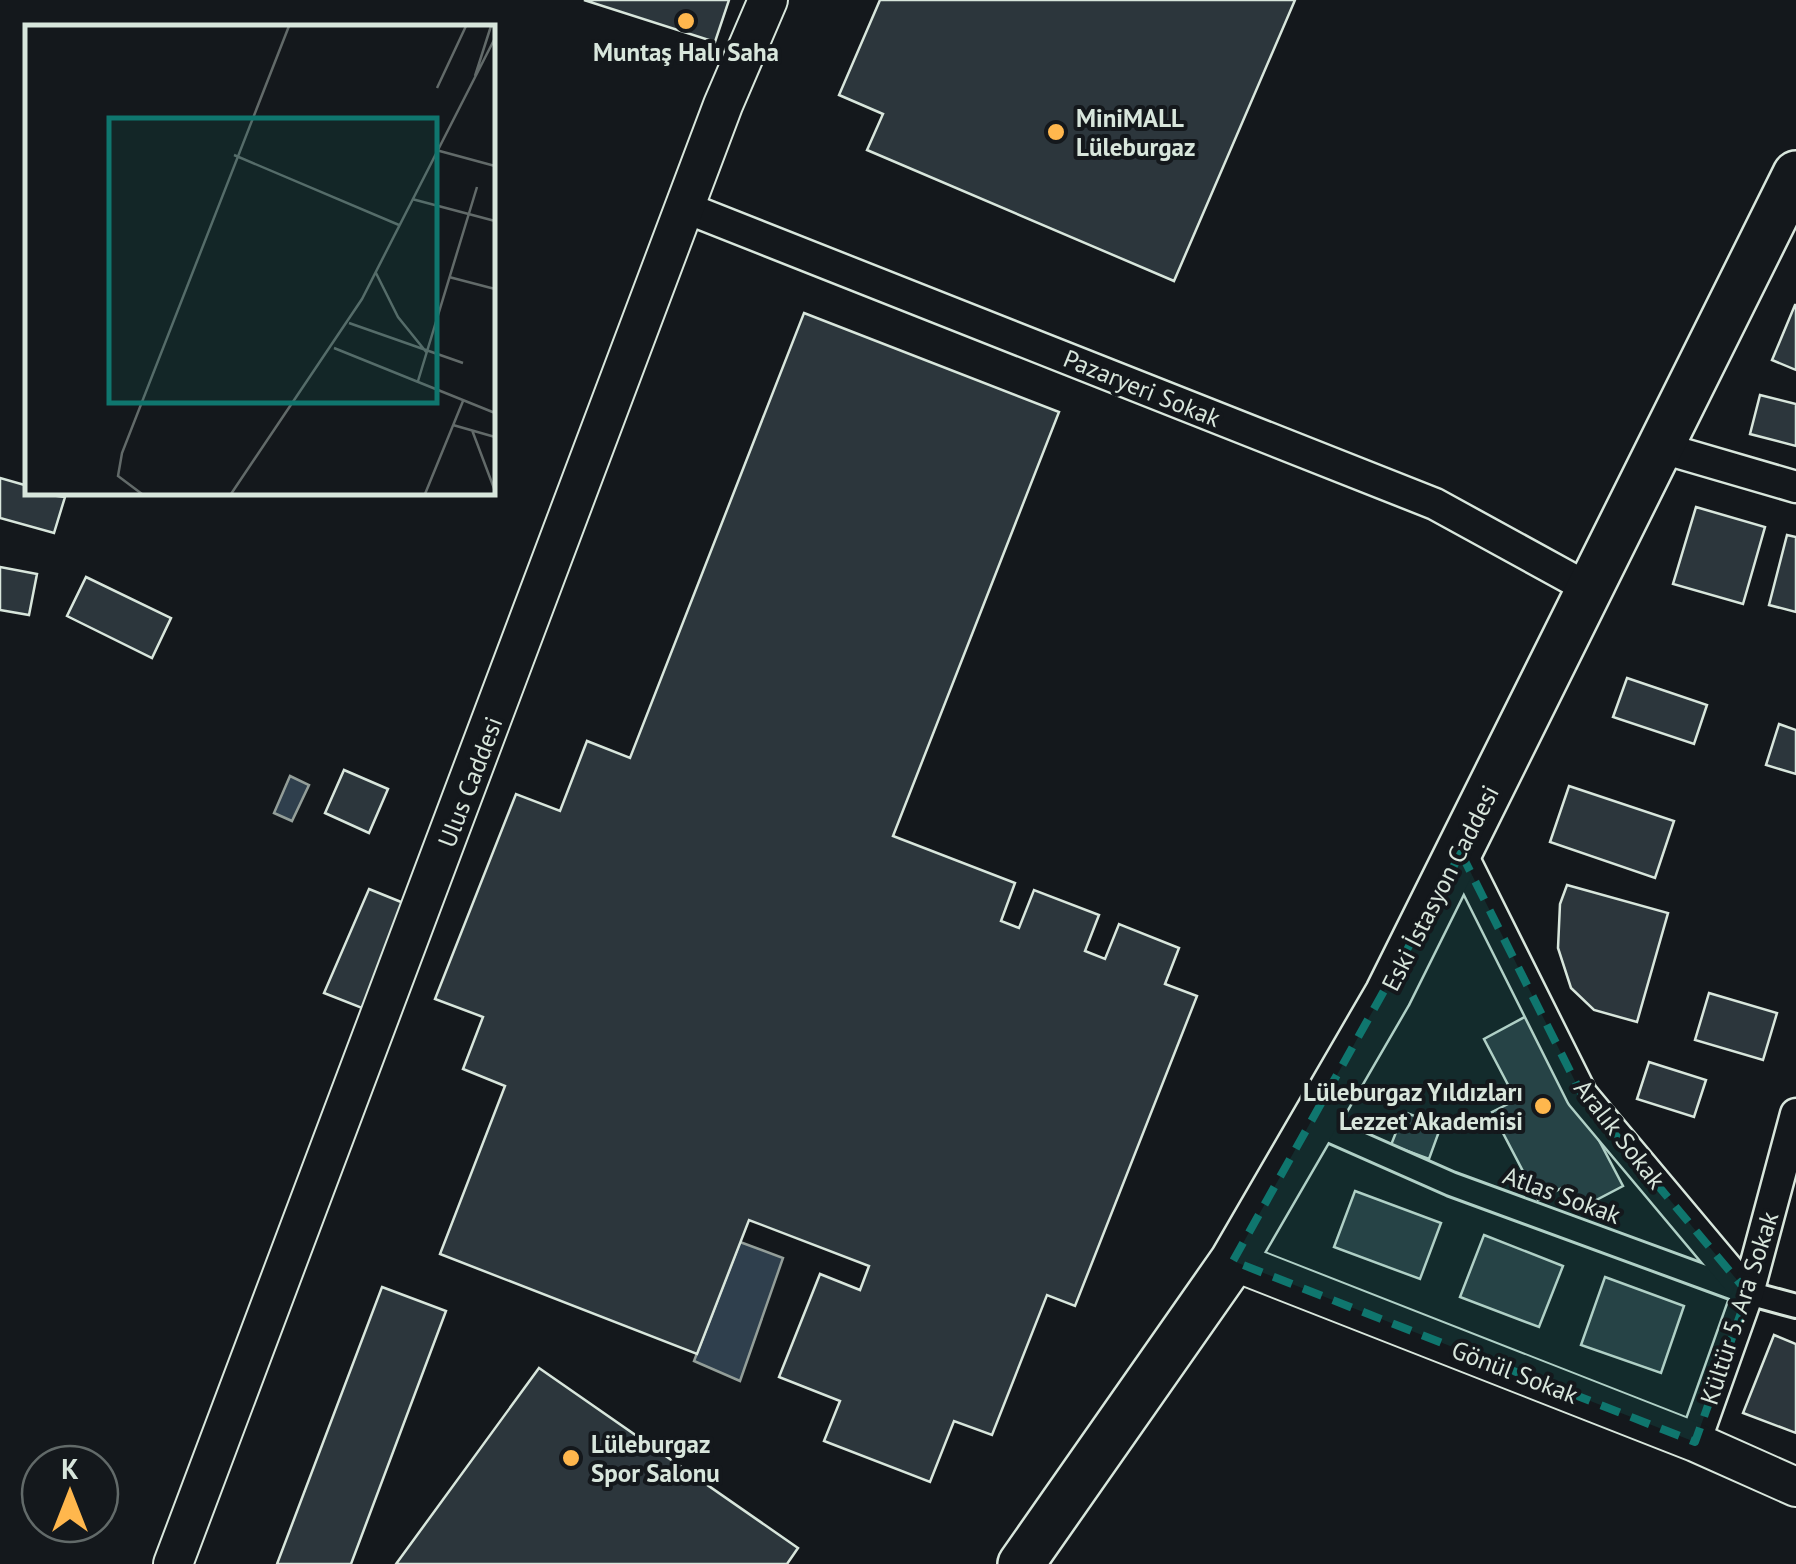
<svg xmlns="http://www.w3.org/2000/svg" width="1796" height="1564" font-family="'PT Sans',sans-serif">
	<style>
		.water { fill: #2f3f4d; stroke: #939e99; stroke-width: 2.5 }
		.building { fill: #2c363c; stroke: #d8e6dc; stroke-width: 2.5 }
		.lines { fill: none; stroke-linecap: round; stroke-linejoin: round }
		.pedestrian-casing { stroke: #d8e6dc; stroke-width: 28 }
		.minor-casing { stroke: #d8e6dc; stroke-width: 35 }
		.tertiary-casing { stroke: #d8e6dc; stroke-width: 42 }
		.secondary-casing { stroke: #d8e6dc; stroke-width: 50 }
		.pedestrian { stroke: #14181c; stroke-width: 22 }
		.minor { stroke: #14181c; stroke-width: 30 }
		.tertiary { stroke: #14181c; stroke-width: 38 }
		.secondary { stroke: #14181c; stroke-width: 45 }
		.marked { fill: #0f766e; fill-opacity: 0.2; stroke: #0f766e; stroke-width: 8; stroke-dasharray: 20 12; stroke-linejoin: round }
		.poi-dot { fill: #ffb74d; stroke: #14181c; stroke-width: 4 }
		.labels { text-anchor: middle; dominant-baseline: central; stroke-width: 8; stroke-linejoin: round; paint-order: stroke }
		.poi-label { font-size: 25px; font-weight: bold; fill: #d8e6dc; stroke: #14181c; text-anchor: start }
		.street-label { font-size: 25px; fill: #d8e6dc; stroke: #14181c }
		.inset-road { fill: none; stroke: #626a69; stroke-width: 2.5 }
		.view { fill: #0f766e; fill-opacity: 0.15; stroke: #0f766e; stroke-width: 5 }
		.inset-edge { fill: none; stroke: #d8e6dc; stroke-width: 5 }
	</style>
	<rect width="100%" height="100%" fill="#14181c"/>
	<g class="water">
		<polygon points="290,776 309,785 292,821 274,813"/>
		<polygon points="740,1242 783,1258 740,1381 694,1361"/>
	</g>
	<g class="building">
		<polygon points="584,0 729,0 715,42"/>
		<polygon points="880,0 1295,0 1174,281 867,150 883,114 839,95"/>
		<polygon points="1795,305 1796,305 1796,370 1772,360"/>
		<polygon points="804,313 1059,412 893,836 1015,883 1001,921 1019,928 1034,890 1099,915 1085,951 1105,959 1119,924 1179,948 1165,984 1197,996 1075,1306 1047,1295 992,1435 954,1421 930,1482 824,1441 840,1401 779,1377 820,1274 860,1290 869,1266 749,1220 697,1354 440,1254 505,1086 463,1069 483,1017 435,999 516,794 560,811 587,741 630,758"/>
		<polygon points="1760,395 1796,404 1796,446 1750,434"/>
		<polygon points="0,478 28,486 28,492 65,497 54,533 0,518"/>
		<polygon points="1696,507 1765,527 1743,604 1673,584"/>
		<polygon points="1787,535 1796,537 1796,612 1769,605"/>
		<polygon points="0,567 37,574 29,615 0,610"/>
		<polygon points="86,577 171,618 152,658 67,616"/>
		<polygon points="1627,678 1707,705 1694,744 1613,717"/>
		<polygon points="1779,724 1796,730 1796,774 1766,765"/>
		<polygon points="344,770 388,789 369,833 325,813"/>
		<polygon points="1569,786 1674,821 1655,878 1550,842"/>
		<polygon points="1567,885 1668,913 1637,1022 1594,1010 1571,988 1558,948 1560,904"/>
		<polygon points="369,889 411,906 367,1010 324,993"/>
		<polygon points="1709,993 1777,1013 1763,1060 1695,1040"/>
		<polygon points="1532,1013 1623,1186 1579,1209 1566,1186 1538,1200 1492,1112 1516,1100 1484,1039"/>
		<polygon points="1649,1062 1706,1080 1694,1117 1637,1099"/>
		<polygon points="1404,1112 1441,1126 1429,1159 1391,1145"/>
		<polygon points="1355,1191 1441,1223 1420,1279 1334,1247"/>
		<polygon points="1484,1235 1563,1266 1539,1327 1460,1297"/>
		<polygon points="1605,1277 1684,1306 1661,1373 1581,1345"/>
		<polygon points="382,1287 446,1311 351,1564 277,1564"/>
		<polygon points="1774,1335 1796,1344 1796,1433 1743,1413"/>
		<polygon points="539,1368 798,1548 787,1564 396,1564"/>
	</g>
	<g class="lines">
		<g class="pedestrian-casing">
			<polyline id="pedestrian" points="1313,1123 1451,1184 1748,1293 1796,1306"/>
		</g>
		<g class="minor-casing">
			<g id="minor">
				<polyline points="684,207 1435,504 1590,589"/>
				<polyline points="1659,447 1796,487"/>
				<polyline points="1461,853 1582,1095 1748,1293"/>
				<polyline points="1695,1442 1748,1293 1796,1114"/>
			</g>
		</g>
		<g class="tertiary-casing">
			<g id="tertiary">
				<polyline points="1233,1261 1695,1442 1796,1487"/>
				<polyline points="173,1564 723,105 768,0"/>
			</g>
		</g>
		<g class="secondary-casing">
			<polyline id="secondary" points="1021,1564 1233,1261 1388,994 1796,174"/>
		</g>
		<use href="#pedestrian" class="pedestrian"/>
		<use href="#minor" class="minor"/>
		<use href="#tertiary" class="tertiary"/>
		<use href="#secondary" class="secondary"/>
	</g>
	<path class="marked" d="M1461,853l121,242 166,198 -53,149 -462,-181z"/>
	<g class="poi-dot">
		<circle cx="686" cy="21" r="10"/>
		<circle cx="1056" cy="132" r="10"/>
		<circle cx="1543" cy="1106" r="10"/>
		<circle cx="571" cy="1458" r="10"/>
	</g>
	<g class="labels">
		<g class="poi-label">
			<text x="686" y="52" text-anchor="middle">Muntaş Halı Saha</text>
			<text x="1076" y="118">MiniMALL<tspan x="1076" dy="29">Lüleburgaz</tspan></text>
			<text x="1523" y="1092" text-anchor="end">Lüleburgaz Yıldızları<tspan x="1523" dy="29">Lezzet Akademisi</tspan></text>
			<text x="591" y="1444">Lüleburgaz<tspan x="591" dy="29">Spor Salonu</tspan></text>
		</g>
		<g class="street-label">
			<text transform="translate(1142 388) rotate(22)">Pazaryeri Sokak</text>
			<text transform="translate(470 782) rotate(-69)">Ulus Caddesi</text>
			<text transform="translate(1440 888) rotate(-63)">Eski İstasyon Caddesi</text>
			<text transform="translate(1620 1134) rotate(52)">Aralık Sokak</text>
			<text transform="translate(1562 1195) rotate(20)">Atlas Sokak</text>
			<text transform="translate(1739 1308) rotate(-72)">Kültür 5. Ara Sokak</text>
			<text transform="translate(1515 1372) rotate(21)">Gönül Sokak</text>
		</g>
	</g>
	<g transform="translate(25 25)">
		<rect width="470" height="470" fill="#14181c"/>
		<path class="inset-road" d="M450,51l16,-50M412,63l29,-62M411,125l59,16M209,130l165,70M387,174l83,22M351,248l22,44 29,36M424,252l46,12M324,298l114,40M309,323l161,65M393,356l59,-194M428,400l42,12M447,405l23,61M117,469l-24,-18 4,-23 167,-427M206,469l131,-195 133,-261M400,469l38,-93"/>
		<path class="view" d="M84,93h328v285h-328z"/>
		<rect width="470" height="470" class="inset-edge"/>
	</g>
	<g transform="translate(70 1494)"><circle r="48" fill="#14181c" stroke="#626a69" stroke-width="2.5"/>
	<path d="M0-8L18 38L0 25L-18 38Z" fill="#ffb74d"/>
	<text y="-15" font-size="28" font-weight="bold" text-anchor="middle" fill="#d8e6dc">K</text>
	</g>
</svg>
